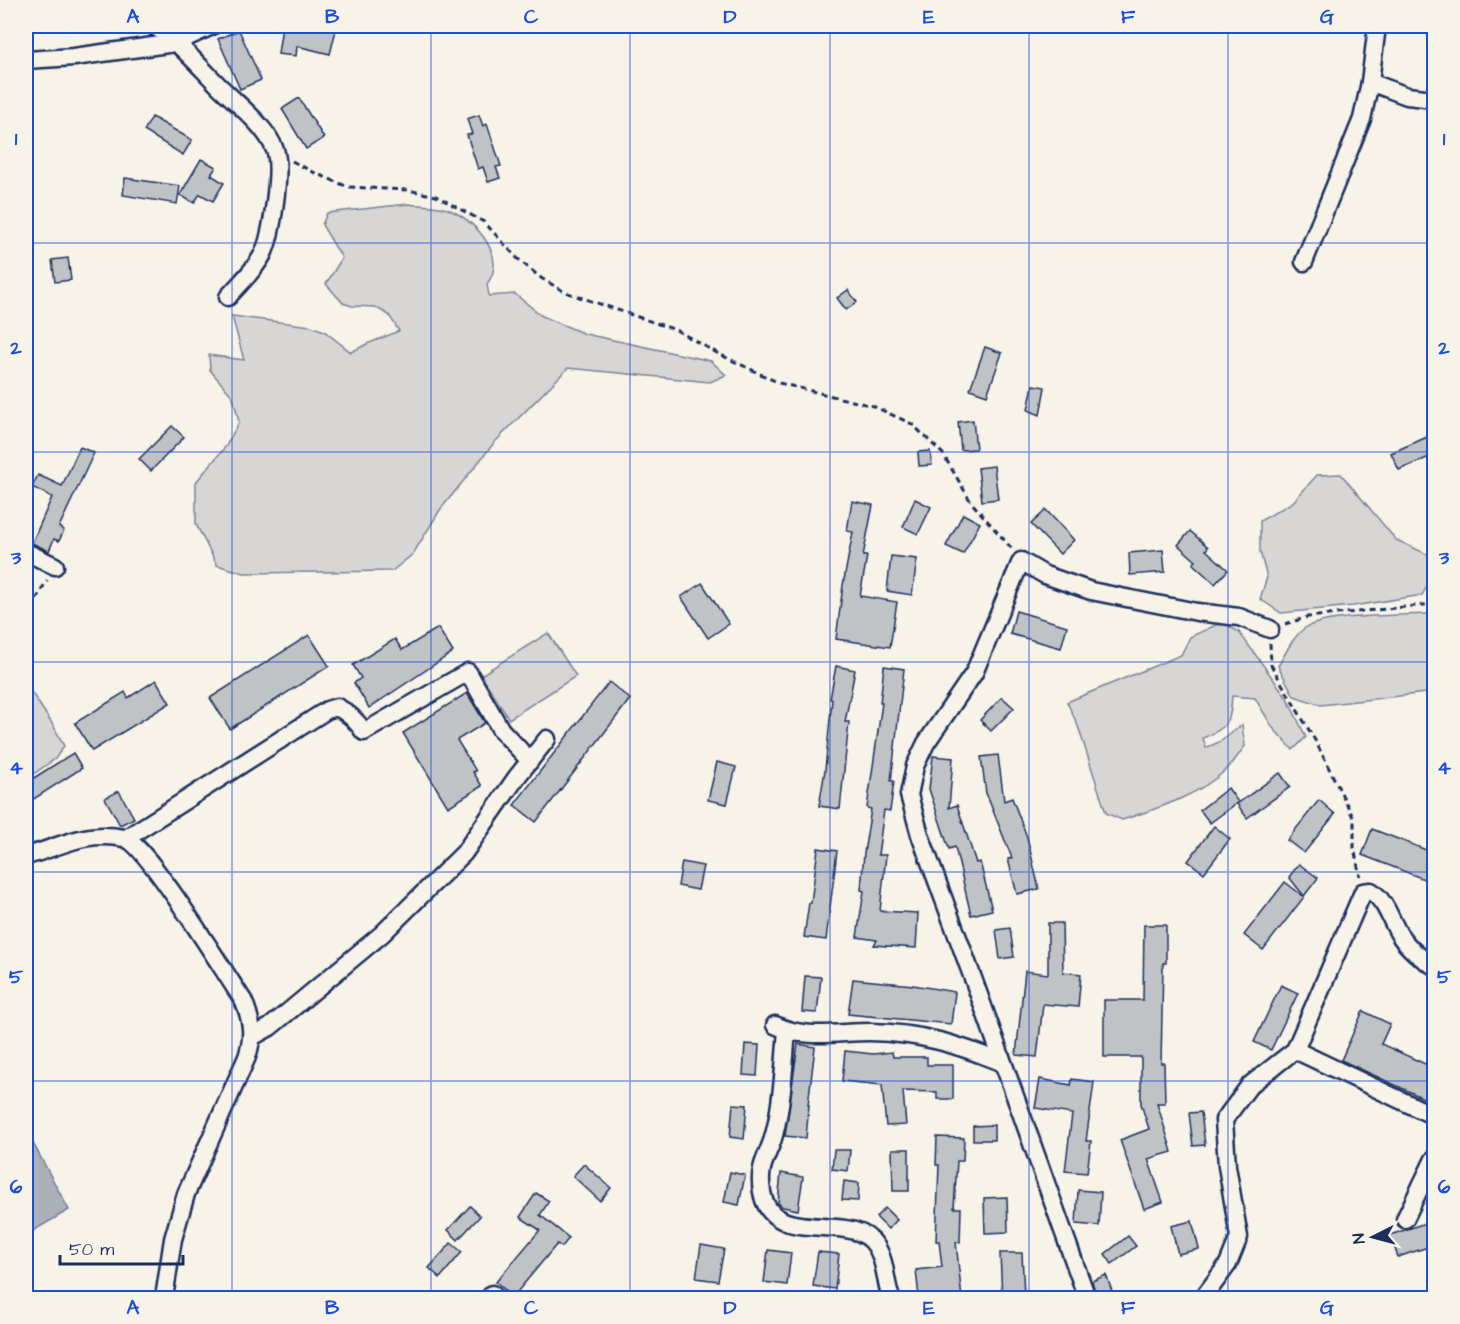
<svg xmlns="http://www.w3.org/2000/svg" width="1460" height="1324" font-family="'Architects Daughter',sans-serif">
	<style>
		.green { fill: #d7d6d4; stroke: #798299; stroke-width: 1.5 }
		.water { fill: #acb0b9; stroke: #727c95; stroke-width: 1.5 }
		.building { fill: #c0c3c5; stroke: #1b2f5e; stroke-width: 1.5 }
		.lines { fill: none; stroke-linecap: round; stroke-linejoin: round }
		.minor-casing { stroke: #1b2f5e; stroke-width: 21 }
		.path { stroke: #1b2f5e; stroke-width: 3; stroke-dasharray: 6 4.5; stroke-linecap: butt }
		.minor { stroke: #f7f3e8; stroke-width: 16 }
		.grid { fill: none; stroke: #1d4ed8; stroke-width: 1.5; stroke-opacity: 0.55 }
		.neatline { fill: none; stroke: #1d4ed8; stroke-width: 2 }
		.grid-label { font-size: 20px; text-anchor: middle; font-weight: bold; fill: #1d4ed8 }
	</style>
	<rect width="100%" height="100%" fill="#f7f3e8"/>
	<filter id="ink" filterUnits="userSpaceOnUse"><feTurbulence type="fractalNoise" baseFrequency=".0167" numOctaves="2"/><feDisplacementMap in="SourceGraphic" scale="12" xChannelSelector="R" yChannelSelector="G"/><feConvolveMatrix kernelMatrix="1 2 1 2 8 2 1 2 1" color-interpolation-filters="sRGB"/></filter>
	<g filter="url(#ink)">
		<g class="green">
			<path d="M408,204c14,2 30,1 42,6 26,11 58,47 37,74l2,12 26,-2 27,22 43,18 126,27 15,14 -16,7 -142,-14 -74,75 -54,67 -27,44 -21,17 -148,2 -27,-8 -21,-41v-42l30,-36 13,-24 -6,-25 -23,-27 -1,-15 35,5 -12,-44 79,10 13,5 27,21 16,-8 32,-13 -10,-16 -14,-8 -23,-1 -9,-3 -17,-19 16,-26 -20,-33 5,-12z"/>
			<polygon points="1341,474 1396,540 1429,555 1434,563 1434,574 1422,595 1353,606 1281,613 1260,599 1267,577 1260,552 1260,521 1293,502 1317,475"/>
			<path d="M1428,614l6,1v77l-113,13 -27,-9 -16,-30c7,-11 15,-30 27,-38 20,-13 96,-13 123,-14z"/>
			<path d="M1222,622l17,10 48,66 19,39 -13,13 -20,-22 -18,-30 -23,-2c-2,28 -3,30 -29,42l3,10 15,-7 21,-16 3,21c-6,8 -11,16 -18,23 -29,27 -68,39 -105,51l-16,-7 -28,-87 -11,-24 114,-47 9,-18z"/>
			<polygon points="548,633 576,676 509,719 481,675"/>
			<polygon points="26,684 53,725 64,746 55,759 26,779"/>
		</g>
		<polygon class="water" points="26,1130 69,1210 26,1235"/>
		<g class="building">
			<polygon points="282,26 337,26 330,54 297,46 296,56 278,54"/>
			<polygon points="239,30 261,80 240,89 218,39"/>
			<polygon points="299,98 324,138 306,149 282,109"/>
			<polygon points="479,115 483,126 487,124 501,166 496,167 500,178 488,182 483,167 478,169 467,135 472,134 467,119"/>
			<polygon points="152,117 192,140 183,155 144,131"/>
			<polygon points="201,159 216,167 211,175 224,183 213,201 200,194 194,203 180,195"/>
			<polygon points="125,178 180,186 177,204 123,195"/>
			<polygon points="68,258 71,280 55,282 52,260"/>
			<polygon points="848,290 857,302 846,310 837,298"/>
			<polygon points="985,347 1002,353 987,395 970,389"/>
			<polygon points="1033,385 1045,387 1040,415 1028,410"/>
			<polygon points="973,420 976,449 961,450 958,422"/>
			<polygon points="172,426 184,437 151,471 139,459"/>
			<polygon points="1434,434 1434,455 1399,470 1391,453"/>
			<polygon points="80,447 94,453 59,527 64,530 59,541 54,539 49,551 32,543 52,497 32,487 38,475 62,486"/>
			<polygon points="930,451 932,465 919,466 918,452"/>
			<polygon points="994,466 998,499 982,501 978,468"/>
			<polygon points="915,499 931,507 918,534 903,527"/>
			<polygon points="852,501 873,505 863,556 867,556 860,596 897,602 890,647 836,639 843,585 853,532 847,531"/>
			<polygon points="1046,510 1074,540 1060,554 1031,524"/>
			<polygon points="963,514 980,523 963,554 946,546"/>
			<polygon points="1190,531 1208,547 1206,550 1228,570 1215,584 1193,564 1196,561 1178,545"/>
			<polygon points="1163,550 1165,572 1130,575 1129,553"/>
			<polygon points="891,556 917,559 912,595 887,591"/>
			<polygon points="702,583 729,624 708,638 681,597"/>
			<polygon points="1016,611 1067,626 1061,648 1010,634"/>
			<polygon points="438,628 453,652 369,708 354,683 361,678 353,665 395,639 402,650"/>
			<polygon points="309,635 329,666 230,729 210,698"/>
			<polygon points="836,666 855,670 845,722 849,722 840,809 819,806 825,770 832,699 830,699"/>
			<polygon points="884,666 904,669 891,781 894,781 890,811 884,810 878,855 886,855 880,911 918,913 916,948 874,945 877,940 857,937 864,891 861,890 864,853 871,809 867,808 882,703 880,703"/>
			<polygon points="156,680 170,703 92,751 75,723 125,692 128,698"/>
			<polygon points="609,682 630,699 536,822 514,805"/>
			<polygon points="467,693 485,723 457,740 476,771 473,772 482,786 448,807 403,733"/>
			<polygon points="1002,697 1014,708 991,731 980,720"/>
			<polygon points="73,753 82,768 26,804 26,783"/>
			<polygon points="998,755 1004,801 1012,798 1027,837 1039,889 1017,894 1008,859 1012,858 986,793 981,757"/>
			<polygon points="933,756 953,758 949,808 957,805 976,863 980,862 992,910 971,915 955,847 949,849 929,789"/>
			<polygon points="717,762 736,767 727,804 708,800"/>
			<polygon points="1280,773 1290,787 1247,818 1237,804"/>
			<polygon points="1228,788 1238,802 1210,823 1200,810"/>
			<polygon points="119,791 134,818 120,825 105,798"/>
			<polygon points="1319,800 1335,814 1304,853 1287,840"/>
			<polygon points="1214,826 1230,839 1204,873 1188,861"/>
			<polygon points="1372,829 1434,853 1434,883 1362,855"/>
			<polygon points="818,848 837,851 826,940 804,937 809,903 811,903"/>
			<polygon points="682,862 703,866 698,890 678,886"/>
			<polygon points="1299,864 1318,878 1304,896 1289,877"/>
			<polygon points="1285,882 1304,897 1263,950 1244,935"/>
			<polygon points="1048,923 1062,923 1063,972 1081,974 1078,1007 1043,1004 1037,1057 1016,1055 1025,971 1048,974"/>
			<polygon points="1144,925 1166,925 1166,963 1163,963 1161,1063 1164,1063 1165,1103 1157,1103 1172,1152 1148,1159 1163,1202 1144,1209 1120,1140 1149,1129 1141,1104 1141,1057 1104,1057 1104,1000 1143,1000"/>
			<polygon points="1010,928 1014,957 1000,959 996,930"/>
			<polygon points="805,976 821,977 817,1013 802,1012"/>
			<polygon points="853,979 913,985 955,992 951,1024 848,1014"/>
			<polygon points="1281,985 1298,993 1271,1050 1254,1042"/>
			<polygon points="1363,1011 1390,1024 1381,1044 1434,1068 1434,1103 1341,1060"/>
			<polygon points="745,1044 759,1045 757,1076 743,1075"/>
			<polygon points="798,1044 815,1047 808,1105 809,1105 806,1138 785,1136"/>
			<polygon points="845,1051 873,1054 892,1052 893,1057 927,1057 927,1065 953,1065 953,1099 937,1099 937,1092 903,1091 906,1125 886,1126 882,1085 842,1081"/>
			<polygon points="1040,1079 1071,1085 1072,1079 1094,1082 1086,1141 1091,1141 1087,1173 1065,1171 1072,1114 1035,1108"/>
			<polygon points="733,1104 747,1105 744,1139 730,1137"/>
			<polygon points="1201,1112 1205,1145 1193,1146 1189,1113"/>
			<polygon points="994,1125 994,1140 973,1140 973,1126"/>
			<polygon points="937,1137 964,1138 963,1161 957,1161 954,1208 961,1208 960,1242 956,1242 962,1299 919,1297 916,1270 942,1267 939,1241 936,1241 939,1165 936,1165"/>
			<polygon points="892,1149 909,1149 909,1191 893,1191"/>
			<polygon points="834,1150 850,1150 848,1171 832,1169"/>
			<polygon points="584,1164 611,1188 600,1201 573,1176"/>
			<polygon points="730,1172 745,1175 739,1205 724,1202"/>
			<polygon points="781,1173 803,1177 798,1210 783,1207 778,1203"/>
			<polygon points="844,1181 859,1183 858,1201 842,1200"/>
			<polygon points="1078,1190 1101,1192 1099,1226 1076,1224"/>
			<polygon points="536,1193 549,1201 540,1215 569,1238 562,1247 557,1244 513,1297 496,1282 540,1230 520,1217"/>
			<polygon points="1007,1197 1008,1232 985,1233 984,1198"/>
			<polygon points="470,1206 480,1216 458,1240 448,1230"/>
			<polygon points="885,1208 897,1220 888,1229 876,1217"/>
			<polygon points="1434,1220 1434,1245 1398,1257 1390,1235"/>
			<polygon points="1192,1221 1199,1249 1178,1254 1171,1226"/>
			<polygon points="1128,1236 1136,1246 1112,1264 1105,1254"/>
			<polygon points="451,1243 462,1252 440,1278 429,1268"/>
			<polygon points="701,1245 724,1249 718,1281 696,1278"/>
			<polygon points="768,1250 791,1253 787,1285 764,1282"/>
			<polygon points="818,1252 839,1254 835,1289 813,1286"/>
			<polygon points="1000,1253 1022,1253 1024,1296 1002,1297"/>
			<polygon points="1106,1275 1115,1299 1097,1299 1092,1281"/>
		</g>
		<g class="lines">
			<g class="minor-casing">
				<g id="minor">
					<path d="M154,26c24,15 44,39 64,59 17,17 49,42 57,65 7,18 -3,86 -12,104 -8,16 -24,30 -35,43"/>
					<polyline points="26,60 74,57 175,43 212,26"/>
					<polyline points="1370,82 1377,26"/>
					<polyline points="1304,262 1362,119 1370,82 1407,96 1434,99"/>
					<polyline points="26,552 55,566"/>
					<path d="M126,838l201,-128 10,-3c12,6 20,14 27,25l104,-60 33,58 29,31"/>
					<path d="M26,856c35,-9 58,-26 98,-18 22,5 102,137 119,162 9,20 11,36 4,57l-61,137 -13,45 -9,59"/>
					<path d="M775,1025c31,15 62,7 95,7 51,1 86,12 133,31"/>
					<path d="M787,1031c-3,33 -4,67 -12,100 -5,24 -18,32 -13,61 10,58 91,16 114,54 10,15 9,36 15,52"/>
					<polyline points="252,1037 270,1027 382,934 464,853 516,778 547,739"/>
					<polyline points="1295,1050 1434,1116"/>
					<polyline points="1405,1219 1434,1159"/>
					<polyline points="492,1294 496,1298"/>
					<polyline points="1087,1298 974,981 920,835 909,795 915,766 926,743 974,673 1021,561 1045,575 1091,591 1197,612 1239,617 1270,629"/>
					<path d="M1203,1298l25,-34 11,-27 -12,-71 -3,-46 26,-35 45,-35 68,-158 8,-1c15,10 19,28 28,43 8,13 23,25 35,32"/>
				</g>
			</g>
			<g class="path">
				<polyline points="292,161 313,172 348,187 408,190 436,196 484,222 518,259 541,278 565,292 676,330 717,353 779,383 873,406 912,424 943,454 971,502 1013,550"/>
				<polyline points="26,618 47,580"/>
				<polyline points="1285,624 1308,617 1434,604"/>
				<polyline points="1270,643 1271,665 1316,742 1354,819 1354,848 1360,876"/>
			</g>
			<use href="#minor" class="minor"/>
		</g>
	</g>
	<path class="grid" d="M232,26v1272M431,26v1272M630,26v1272M830,26v1272M1029,26v1272M1228,26v1272M26,243h1408M26,452h1408M26,662h1408M26,872h1408M26,1081h1408"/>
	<rect width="1460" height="1324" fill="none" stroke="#f7f3e8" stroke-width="66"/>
	<g transform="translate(1373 1237) rotate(264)" stroke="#f7f3e8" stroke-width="4.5" paint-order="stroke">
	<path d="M0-4.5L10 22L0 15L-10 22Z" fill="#1b2f5e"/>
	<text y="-9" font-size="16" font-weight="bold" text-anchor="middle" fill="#1b2f5e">N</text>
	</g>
	<path d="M60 1255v9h123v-9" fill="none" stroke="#1b2f5e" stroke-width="3"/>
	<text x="69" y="1255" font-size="18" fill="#1b2f5e" stroke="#f7f3e8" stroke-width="4.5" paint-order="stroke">50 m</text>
	<rect x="33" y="33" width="1394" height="1258" class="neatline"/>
	<g class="grid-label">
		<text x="133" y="23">A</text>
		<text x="332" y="23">B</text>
		<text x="531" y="23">C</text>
		<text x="730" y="23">D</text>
		<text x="929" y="23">E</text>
		<text x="1128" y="23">F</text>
		<text x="1327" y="23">G</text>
		<text x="16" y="145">1</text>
		<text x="1444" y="145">1</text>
		<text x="16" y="354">2</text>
		<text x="1444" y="354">2</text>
		<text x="16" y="564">3</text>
		<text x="1444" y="564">3</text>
		<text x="16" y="774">4</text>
		<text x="1444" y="774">4</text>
		<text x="16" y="983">5</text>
		<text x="1444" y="983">5</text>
		<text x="16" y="1193">6</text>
		<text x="1444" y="1193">6</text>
		<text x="133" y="1314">A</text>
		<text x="332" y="1314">B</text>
		<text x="531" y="1314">C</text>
		<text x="730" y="1314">D</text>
		<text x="929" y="1314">E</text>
		<text x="1128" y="1314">F</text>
		<text x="1327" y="1314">G</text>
	</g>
</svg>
